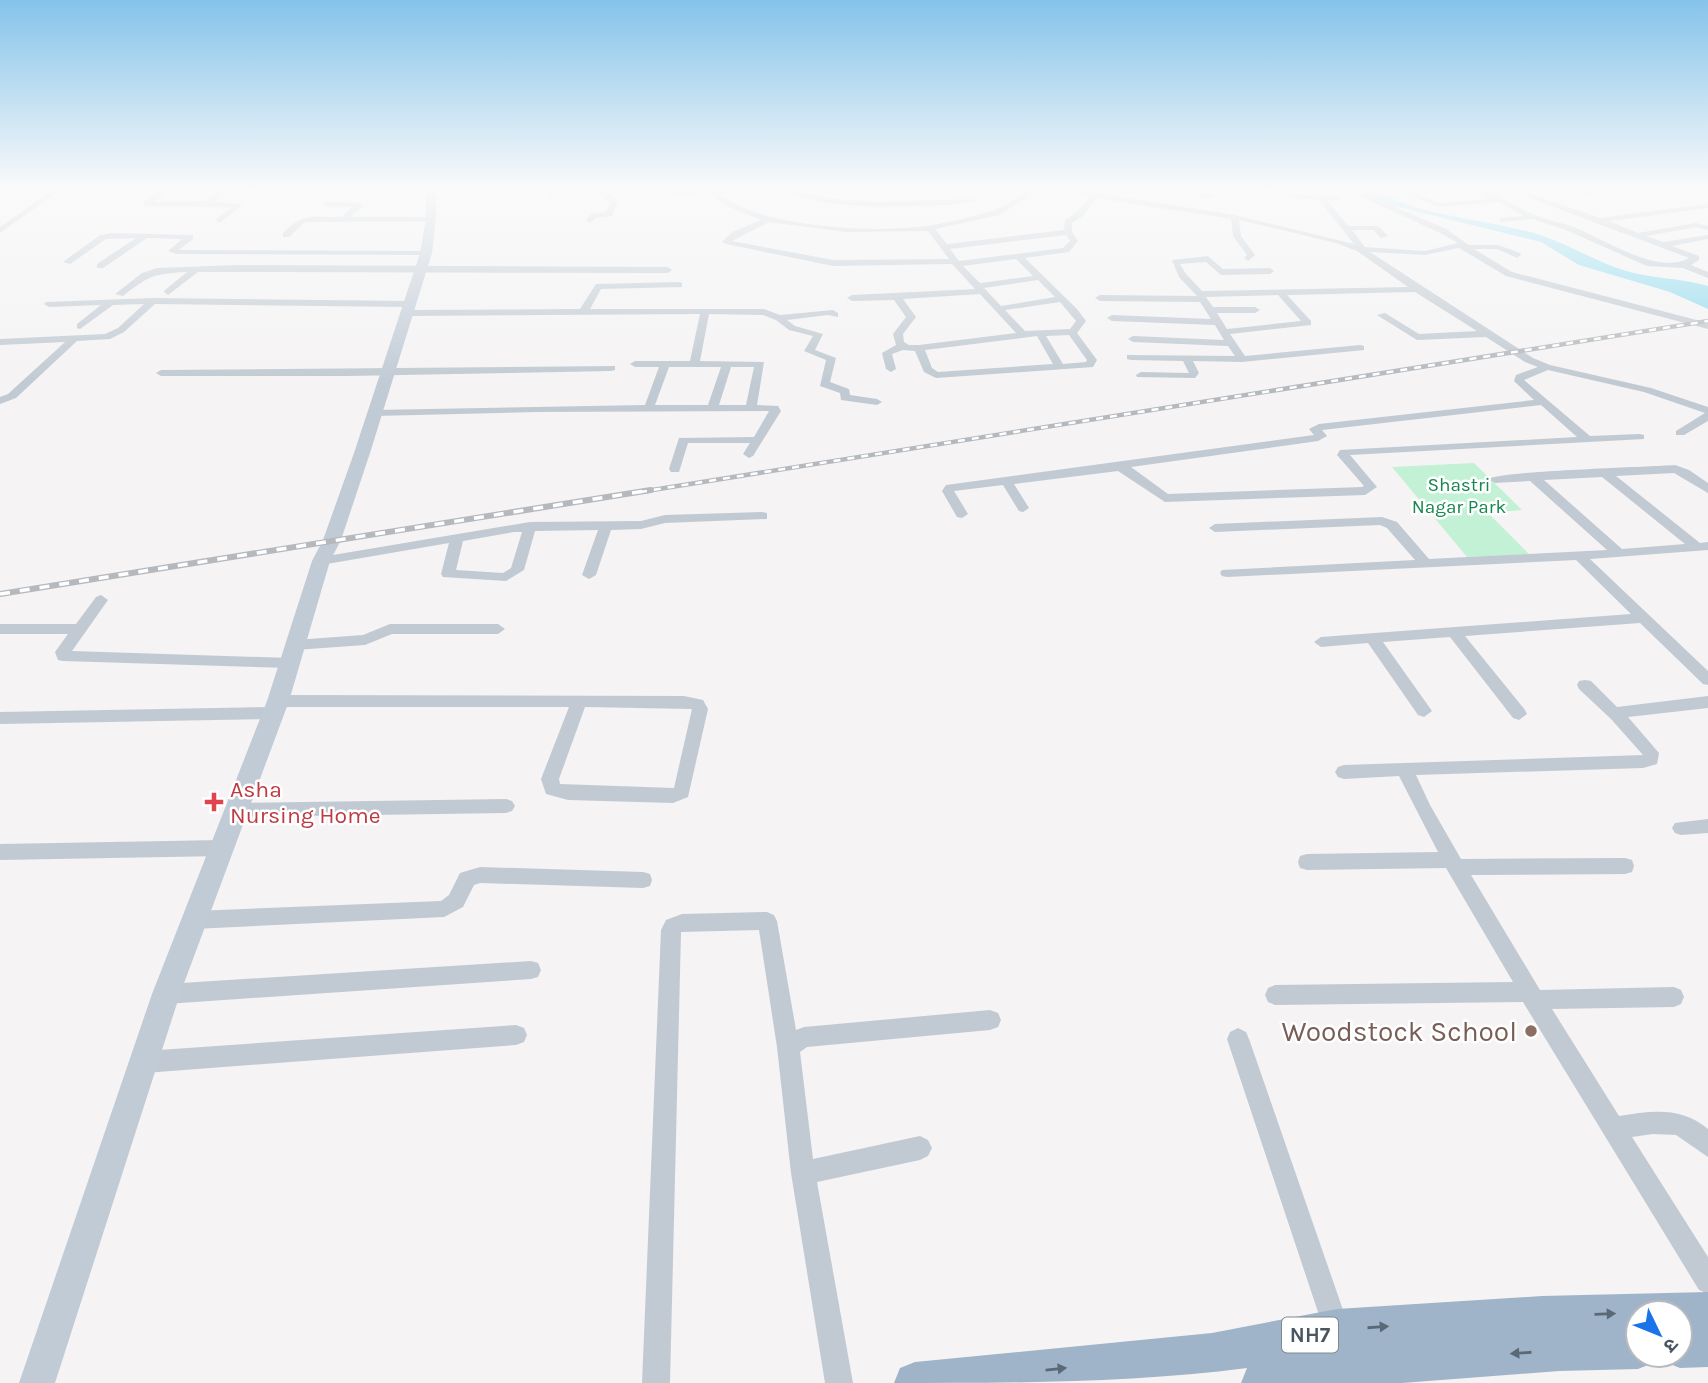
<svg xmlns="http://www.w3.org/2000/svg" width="1708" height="1383" font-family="Karla,'Noto Sans Devanagari',sans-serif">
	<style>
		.green { fill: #c3f1d5 }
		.water { fill: #90daee }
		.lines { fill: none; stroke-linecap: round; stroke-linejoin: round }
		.minor { fill: #c1cad2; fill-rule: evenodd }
		.secondary { fill: #c1cbd6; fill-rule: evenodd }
		.trunk { fill: #9fb4c9; fill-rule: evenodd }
		.rail-far1-casing { stroke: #b5b8bd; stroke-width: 4.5 }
		.rail-casing { stroke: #b5b8bd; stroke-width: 6 }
		.rail-far1 { stroke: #fff; stroke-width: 2.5; stroke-dasharray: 7; stroke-linecap: butt }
		.rail { stroke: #fff; stroke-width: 3.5; stroke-dasharray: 10; stroke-linecap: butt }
		.oneway { fill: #5b6976 }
		.health-dot { fill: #e0444e; stroke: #fff; stroke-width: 2.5 }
		.education-dot { fill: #8d6e63; stroke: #fff; stroke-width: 2.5 }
		.labels { text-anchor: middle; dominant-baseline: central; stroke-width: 5; stroke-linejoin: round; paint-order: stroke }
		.far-park-label { font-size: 19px; fill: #17864f; stroke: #fff }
		.shield { fill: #fff; stroke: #808990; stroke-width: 2 }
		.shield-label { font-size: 21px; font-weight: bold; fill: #4a5661 }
		.health-label { font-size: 23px; fill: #be3a42; stroke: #fff; text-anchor: start }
		.near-education-label { font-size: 28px; fill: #785e54; stroke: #fff; text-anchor: end }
	</style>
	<rect width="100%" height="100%" fill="#f5f3f3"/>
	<polygon class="green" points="1474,463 1522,510 1488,513 1529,554 1467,557 1392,467"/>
	<path class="water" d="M1352,189c26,0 52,16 77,22 37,9 75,13 111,24 33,11 64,32 99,39 23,5 46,5 69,12v23l-38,-17 -91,-27 -38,-23 -151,-37z"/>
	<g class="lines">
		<g class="minor">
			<polygon points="54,189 62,189 0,233 0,227"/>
			<polygon points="162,189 170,189 155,202 204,201 221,189 230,189 214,201 243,205 219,223 216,219 232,207 144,206 144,202"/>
			<polygon points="550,189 557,189 552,197 546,197"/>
			<polygon points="595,189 603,189 618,201 612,216 596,218 589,223 586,219 591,214 606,212 610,202"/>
			<path d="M636,189h151l39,9 48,4 98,-3 4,2 -29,4 -73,2 -48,-4 -48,-12 -58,2c37,36 162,41 212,32 19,-3 38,-8 57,-13 19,-5 33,-23 53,-23l-43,26 -64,14 12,15 117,-14 1,-10 12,-8 13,-15 -39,-8 43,4 3,-4h6l-2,5 134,21 119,29 -35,-44 -33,-3 4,-2 48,1 3,4h-14l21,26h30l10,10 -7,2 -8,-8h-21l13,17 60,4 33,-8 -18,-10 -96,-44h10l92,40 23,16h29l22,8 1,2 -4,3 -20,-9h-23l38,23 196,51v6l-202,-53 -47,-28 -34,7 -55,-3 163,106 17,7 101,23 57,19v14l-24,14h-8v-4l29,-18 -61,-21 -96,-22 -24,10 66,56 50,-2 4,1v4l-294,16 27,32 -12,8 -200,7 -47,-31 -104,13 15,24 -6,4 -4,-1 -16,-26 -49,6 14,23 -6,4 -5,-1 -15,-26 4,-6 368,-50 -5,-6 10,-5 215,-24 -20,-19 2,-6 22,-8 -13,-5 -39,-25 -69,3 -40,-25 8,-2 34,21 58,-3 -62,-39 -128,3 24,26v4l-81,9 15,22 115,-11 4,1v4l-122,12 -49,-1 6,12 -4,5 -58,-1 -1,-2 5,-3 48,1 -6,-12 -52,-1 -4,-1v-4l108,1 -7,-10 -95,-4 -5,-3 5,-3 91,4 -9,-15 -103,-4 -5,-3 5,-3 99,4 -11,-17 -100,-1 -5,-3 5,-3 97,1 -18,-19 -7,-17 36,-4 15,13 47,-1 4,3 -4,3 -49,1 -15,-13 -26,2 6,10 16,17 206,-4 -51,-36 -21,-8 -97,-23 2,16 14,19 -7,6 -4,-3 3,-3 -14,-19 -2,-17 -134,-21 -14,18 -11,7v9l6,9 -9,11 -44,6 52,51 9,12 -9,12 20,27 -4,7 -157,11 -12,-6 -9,-21 -12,-1 -11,4 4,15 -5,3 -5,-3 -4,-16 14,-8 -3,-11 13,-17 -12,-17 -42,1 -5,-3 5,-3 123,-6 -23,-25 -119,2 -107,-22 -4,-2 10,-10 29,-12 -37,-15 -12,-11 -35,1zM769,222l78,10 81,-1 21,28 -116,1 -101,-19zM1066,235l4,6 -7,7 -104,13 -9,-12zM1016,259l17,17 -53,7 -17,-17zM1038,280l17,17 -54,9 -17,-18zM980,294l36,39 -97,12h-10l-5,-3 -1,-8 13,-17 -13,-18zM1278,295l23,26 -74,8 -10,-16h38l5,-3 -5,-3h-42l-7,-10zM1060,302l16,19 -6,8 -45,2 -20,-21zM1069,335l18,25 -1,2 -23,2 -17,-28zM1037,336l16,28 -115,8 -6,-4 -7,-18zM1541,405l36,32 -237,13 -3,5 27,31 -2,1 -194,7 -37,-27 187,-26 9,-5 -5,-6z"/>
			<path d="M1190,189h8l17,7c-9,5 -19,0 -25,-7z"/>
			<path d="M1393,189h11l36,14 51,-4 -23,-10c24,0 43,15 64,25 13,6 28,8 42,13 29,12 85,49 115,31l-183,-69h11l83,29 108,-14v4l-99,13 29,12 58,-10 12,3v4l-12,-3 -49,9 16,6 45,-7v4l-36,7 27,10v4l-8,5 17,7v6l-25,-10 -36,-2 -81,-36 -34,-11 -32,3v-4l24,-2 -25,-14 -60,5z"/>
			<polygon points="1570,189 1673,189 1585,195"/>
			<path d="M326,202l36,1v4l-12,10h81l4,2 -4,2 -126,1 -16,15h-6v-4c21,-22 31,-15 59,-16l10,-10 -29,-1z"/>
			<polygon points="112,233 193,235 193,239 179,250 426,251 430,253 426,255 176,254 168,251 182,239 147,238 103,268 97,268 97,264 136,238 106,239 70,264 63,262 100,235"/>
			<path d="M237,265l431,2 4,3 -4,3 -470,-1 -30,23 -4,-3 1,-2 22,-18c-34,2 -37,3 -64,24l-8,-2 27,-21 15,-5z"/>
			<path d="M679,282l3,1v4l-81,2 -11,20h174l16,6 53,-5 5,3v4l-10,-2 -41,5 8,6 28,8 -8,16 21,8 -6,24 19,7 1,6 27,4 5,3 -5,3 -36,-5 -1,-7 -20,-7 6,-26 -22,-9 9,-15 -24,-6 -13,-10 -13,-5 -54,-1 -9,47 64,1 -7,43 21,1 3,5 -28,45 -4,2 -6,-4 7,-11h-62l-9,29h-8l-2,-3 10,-31 75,-1 15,-26 -233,1 -161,4 -6,-3 6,-3 270,-5 14,-38h-24l-5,-3 5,-3h55l10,-47 -292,2 -5,-3 5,-3 172,-1 16,-25zM669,367h52l-13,38h-53zM731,367h23l-8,38h-27z"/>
			<polygon points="153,298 409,301 414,304 409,307 155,304 124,332 110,339 77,341 16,398 0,404 0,397 8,394 65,342 0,345 0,339 105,334 118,328 144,304 113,305 80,329 77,328 77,324 101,305 49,307 44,304 46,302"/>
			<polygon points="615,366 615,370 611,371 347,376 161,376 156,373 161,370"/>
			<path d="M1675,465l14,5 19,13v10l-34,-20 -58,3 84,67 8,-1v8l-118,9 118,112v14l-5,-1 -63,-61 -175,13 60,74 2,4 -8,6 -6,-2 -63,-81 -67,5 49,69 -8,6 -6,-2 -50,-72 -47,4 -7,-5 7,-5 310,-23 -55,-54 -349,17 -5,-1 -2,-3 2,-3 193,-10 -28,-32 -7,-3 -165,7 -6,-4 6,-4 167,-7 15,5 32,37 178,-9 -77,-69 -35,2 -6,-4c11,-8 160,-12 186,-14zM1602,477l83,67 -63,5 -78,-69z"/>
			<path d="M762,512l5,1v6l-102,4 -24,6 -30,1 -15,45 -7,4 -7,-4 16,-45 -63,1 -11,39 -18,11 -63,-4 -2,-3 8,-31 -128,22 -7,-4 7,-4 209,-35 111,-1 24,-6zM514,532h8l-11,36 -8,5 -47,-3 7,-29z"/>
			<polygon points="101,595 108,600 72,651 290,658 298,663 290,668 63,661 58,660 55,652 68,634 0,634 0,624 76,624 96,597"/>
			<polygon points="390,624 498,624 505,629 498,634 392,634 365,645 295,650 288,645 295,640 363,635"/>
			<path d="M1585,680l6,1 26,26 91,-11v12l-80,9 31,36 -2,11 -14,4 -227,7 14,30 31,54 164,-1 7,2 2,6 -2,6 -7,2 -154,1 69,115 134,-3 7,3 3,7 -3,7 -7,3 -122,2 67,107c32,-5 62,-10 89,13v28l-32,-22 -23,-1 -21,3 76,120v37l-9,-4 -176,-288 -248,3 -7,-3 -3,-7 3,-7 7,-3 238,-3 -67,-114 -139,2 -7,-2 -2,-6 2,-6 7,-2 131,-2 -39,-76 -55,3 -6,-2 -3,-5 3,-5 6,-2 299,-10 -32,-36 -32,-30 -2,-4 2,-4z"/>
			<path d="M278,695l406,1 19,4 5,9 -20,88 -15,6 -105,-3 -22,-6 -5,-15 28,-72h-291l-8,-6zM585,707l107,2 -18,79 -114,-4 -1,-5z"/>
			<polygon points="272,707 280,713 272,719 0,724 0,712"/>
			<polygon points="506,799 512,801 515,806 512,811 506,813 238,817 232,815 229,810 232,805 238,803"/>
			<polygon points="1708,819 1708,833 1681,835 1675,833 1672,828 1675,823"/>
			<polygon points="222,840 229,843 231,848 229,853 222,856 0,860 0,844"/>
			<polygon points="480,867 643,872 650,874 652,880 650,886 643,888 480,883 474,885 463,907 444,917 194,929 187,926 184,920 187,914 194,911 441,901 449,895 460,873"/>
			<polygon points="767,912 774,915 777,921 796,1030 804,1027 990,1010 998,1013 1001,1020 998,1027 990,1030 807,1047 800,1052 813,1159 920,1136 928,1140 932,1148 928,1156 920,1160 817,1182 853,1383 825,1383 791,1173 777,1047 759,930 681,932 670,1383 642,1383 661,930 666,920 682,914"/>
			<polygon points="531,961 538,963 541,970 538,977 531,979 166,1004 159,1001 156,994 159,987 166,984"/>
			<polygon points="516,1025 524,1028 527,1035 524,1042 516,1045 145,1073 137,1070 134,1062 137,1054 145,1051"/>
			<polygon points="1238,1028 1246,1032 1249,1039 1350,1330 1346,1339 1337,1343 1328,1339 1324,1330 1227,1039 1230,1032"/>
		</g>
		<polygon class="secondary" points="426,189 436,189 436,219 432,253 370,453 341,540 330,561 289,701 180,994 55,1383 19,1383 152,994 267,701 312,561 323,540 354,453 420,253 426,219"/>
		<path class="trunk" d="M1708,1292v75l-28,1 -15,-6 -3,-7h18v-42h-42v42h18l-3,8 -15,6 -79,2 -157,12h-161l6,-15c-116,15 -236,15 -353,15l6,-15 15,-6 297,-29 125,-24 205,-13z"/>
		<g class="rail-far1-casing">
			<polyline id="rail-far1" points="640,492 1708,321"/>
		</g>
		<g class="rail-casing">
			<polyline id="rail" points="0,594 651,490"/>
		</g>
		<use href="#rail-far1" class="rail-far1"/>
		<use href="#rail" class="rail"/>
	</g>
	<defs><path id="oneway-solid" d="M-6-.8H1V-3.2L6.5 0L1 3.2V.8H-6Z" transform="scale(1.75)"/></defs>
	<g class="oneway">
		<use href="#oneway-solid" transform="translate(1605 1314) rotate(-2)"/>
		<use href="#oneway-solid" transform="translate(1378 1327) rotate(-4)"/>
		<use href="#oneway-solid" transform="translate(1521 1353) rotate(176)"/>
		<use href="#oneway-solid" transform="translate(1056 1369) rotate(-6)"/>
	</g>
	<linearGradient id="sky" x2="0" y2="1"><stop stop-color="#85c3ea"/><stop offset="0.49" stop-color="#fafafa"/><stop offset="1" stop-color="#fafafa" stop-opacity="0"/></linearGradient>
	<rect width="1708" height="383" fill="url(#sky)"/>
	<path class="health-dot" d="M210.5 791.5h7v7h7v7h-7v7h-7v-7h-7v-7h7z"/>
	<circle class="education-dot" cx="1531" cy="1031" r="7"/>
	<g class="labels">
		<g class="far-park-label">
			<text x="1459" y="485">Shastri<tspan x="1459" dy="22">Nagar Park</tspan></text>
		</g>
		<rect class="shield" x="1282" y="1317.5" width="56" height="35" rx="5"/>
		<g class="shield-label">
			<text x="1310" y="1335">NH7</text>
		</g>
		<g class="health-label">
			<text x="230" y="789">Asha<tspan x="230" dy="26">Nursing Home</tspan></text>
		</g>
		<g class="near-education-label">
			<text x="1517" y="1031">Woodstock School</text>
		</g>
	</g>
	<g transform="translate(1659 1334) rotate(133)"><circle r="33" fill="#ffffff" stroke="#b7bbc0" stroke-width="2"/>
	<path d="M0-5L12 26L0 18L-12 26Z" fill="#1a73e8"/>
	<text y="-10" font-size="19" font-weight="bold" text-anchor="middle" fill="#4a5661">उ</text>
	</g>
</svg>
